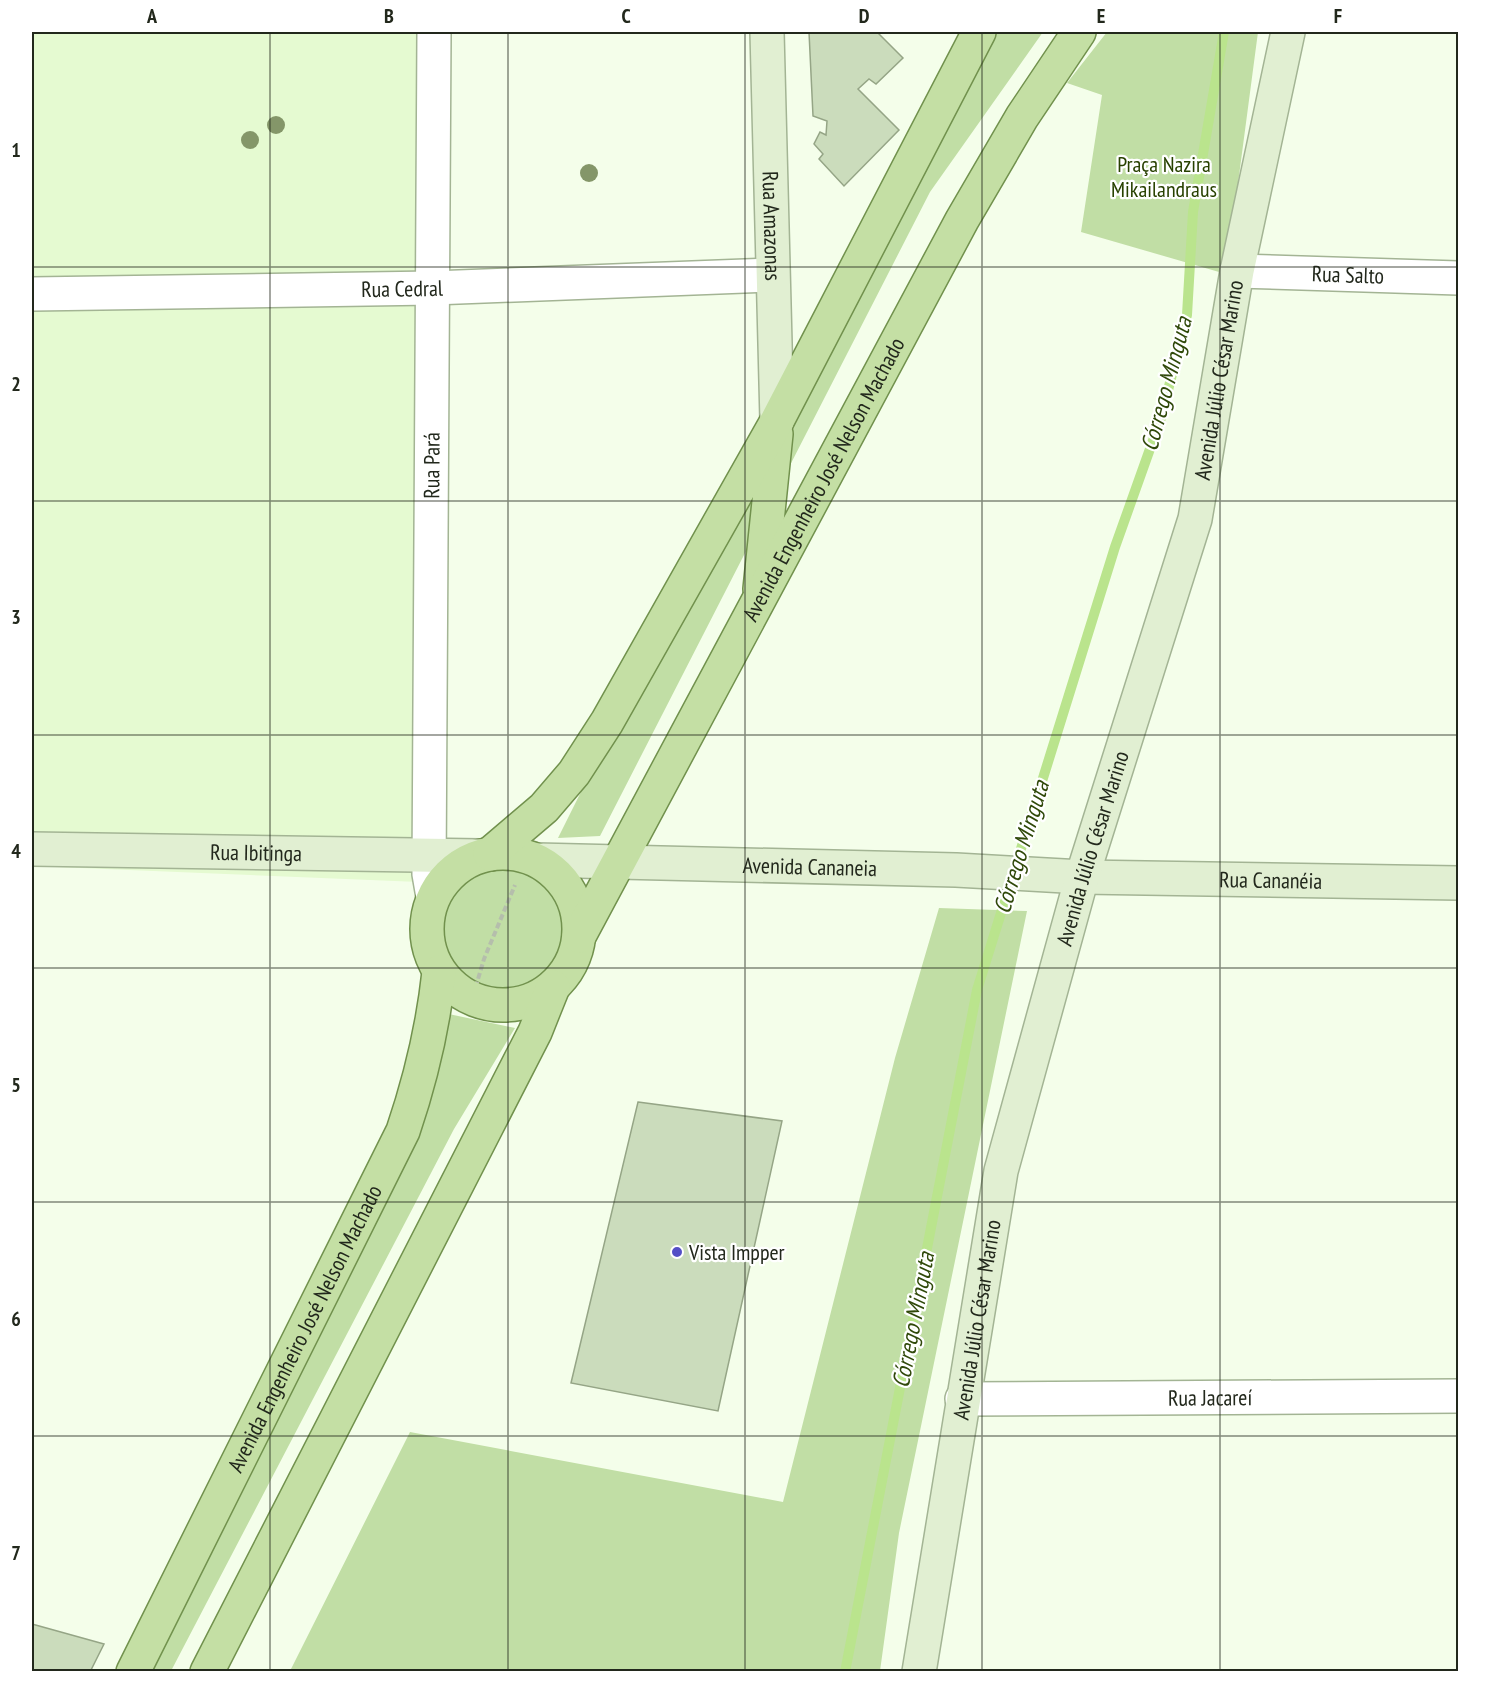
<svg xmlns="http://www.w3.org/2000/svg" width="1490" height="1703" font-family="'PT Sans Narrow',sans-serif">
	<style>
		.built { fill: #e5fad1 }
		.green { fill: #c1dea5 }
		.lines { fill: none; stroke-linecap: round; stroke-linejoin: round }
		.stream { stroke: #bae48d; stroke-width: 10 }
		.building { fill: #cbdcbc; stroke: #95a586; stroke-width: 1.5 }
		.street-casing { stroke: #a3b494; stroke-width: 36 }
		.secondary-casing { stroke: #a3b494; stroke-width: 36 }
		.primary-casing { stroke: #71914d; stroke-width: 36 }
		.path { stroke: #b5beac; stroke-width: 4; stroke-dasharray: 6 3; stroke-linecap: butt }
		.street { stroke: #fff; stroke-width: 33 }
		.secondary { stroke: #e1efd2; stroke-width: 33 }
		.primary { stroke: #c4dfa4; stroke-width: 33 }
		.tree { fill: #849669 }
		.grid { fill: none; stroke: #22281c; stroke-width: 1.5; stroke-opacity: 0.55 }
		.poi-dot { fill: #544ec6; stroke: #fff; stroke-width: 2 }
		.labels { text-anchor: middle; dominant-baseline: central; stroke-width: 4.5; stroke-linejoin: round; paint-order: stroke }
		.park-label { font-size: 22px; fill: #284100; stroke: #fff }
		.street-label { font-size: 22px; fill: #22281c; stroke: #fff }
		.poi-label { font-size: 22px; fill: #22281c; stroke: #fff; text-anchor: start }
		.water-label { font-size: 24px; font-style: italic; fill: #30490a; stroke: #fff }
		.neatline { fill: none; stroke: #22281c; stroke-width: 2 }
		.grid-label { font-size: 20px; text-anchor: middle; font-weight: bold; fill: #22281c }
	</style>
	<rect width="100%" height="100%" fill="#f4feea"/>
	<polygon class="built" points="32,32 421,32 419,882 32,866"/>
	<g class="green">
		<polygon points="984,32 1043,32 930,192 600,836 558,838 722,509"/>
		<polygon points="1107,32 1258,32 1226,274 1081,232 1102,95 1067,83"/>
		<circle cx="502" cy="928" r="61"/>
		<polygon points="939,908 1027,911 899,1533 880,1671 290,1671 410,1432 783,1502 895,1058"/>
		<polygon points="444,1013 515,1028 454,1129 171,1671 141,1672"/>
	</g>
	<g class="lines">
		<polyline class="stream" points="845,1672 977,990 1115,547 1161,418 1187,315 1193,212 1224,32"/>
	</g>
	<g class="building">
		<polygon points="809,32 877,32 903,58 876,84 869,79 858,89 899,130 844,186 819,159 823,154 814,144 820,132 826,135 827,121 813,116"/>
		<polygon points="638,1102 782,1121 718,1411 571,1383"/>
		<polygon points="32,1624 104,1644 90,1672 32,1672"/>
	</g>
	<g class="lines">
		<g class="street-casing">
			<g id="street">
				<path id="s1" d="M1237,271l221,7"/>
				<path id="s2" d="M32,294l401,-6 339,-13"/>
				<path id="s3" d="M433,897l-4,-23 5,-842"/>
				<path id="s4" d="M962,1399l496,-3"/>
			</g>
		</g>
		<g class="secondary-casing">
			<g id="secondary">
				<path id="s5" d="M767,32l10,389"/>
				<path id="s6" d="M32,849l448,7"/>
				<path id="s7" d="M537,860l419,10 126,7 376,6"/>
				<path id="s8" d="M919,1672l82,-501 81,-294 113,-358 42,-248 51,-239"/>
			</g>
		</g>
		<g class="primary-casing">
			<g id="primary">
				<polyline points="760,589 776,434"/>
				<circle cx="503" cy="929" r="76"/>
				<polyline points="490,854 544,808 574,773 607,722 777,421 979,32"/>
				<path id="s9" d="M579,936l383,-716 60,-103 57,-85"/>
				<path id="s10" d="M133,1672l270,-541c18,-53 30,-103 36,-159"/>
				<polyline points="207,1672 535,1032 553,987"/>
			</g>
		</g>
		<polyline class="path" points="473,996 484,959 515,885"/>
		<use href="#street" class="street"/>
		<use href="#secondary" class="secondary"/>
		<use href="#primary" class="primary"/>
	</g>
	<g class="tree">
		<circle cx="276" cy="125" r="9"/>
		<circle cx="250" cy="140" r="9"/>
		<circle cx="589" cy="173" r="9"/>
	</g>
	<path class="grid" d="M270,32v1640M508,32v1640M745,32v1640M982,32v1640M1220,32v1640M32,267h1426M32,501h1426M32,735h1426M32,968h1426M32,1202h1426M32,1436h1426"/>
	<circle class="poi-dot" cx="677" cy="1252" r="6"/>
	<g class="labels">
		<g class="park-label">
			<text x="1164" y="164">Praça Nazira<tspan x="1164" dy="25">Mikailandraus</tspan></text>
		</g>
		<g class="street-label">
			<text stroke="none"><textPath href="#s5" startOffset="194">Rua Amazonas</textPath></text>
			<text stroke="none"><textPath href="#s1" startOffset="111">Rua Salto</textPath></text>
			<text stroke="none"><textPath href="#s2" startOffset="370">Rua Cedral</textPath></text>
			<text stroke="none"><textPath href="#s8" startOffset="1329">Avenida Júlio César Marino</textPath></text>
			<text stroke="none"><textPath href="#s3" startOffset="432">Rua Pará</textPath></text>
			<text stroke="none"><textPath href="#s9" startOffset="518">Avenida Engenheiro José Nelson Machado</textPath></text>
			<text stroke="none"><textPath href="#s8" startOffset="843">Avenida Júlio César Marino</textPath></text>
			<text stroke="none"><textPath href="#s6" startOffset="224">Rua Ibitinga</textPath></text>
			<text stroke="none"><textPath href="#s7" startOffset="273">Avenida Cananeia</textPath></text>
			<text stroke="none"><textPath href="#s7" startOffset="734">Rua Cananéia</textPath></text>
			<text stroke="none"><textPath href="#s8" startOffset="357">Avenida Júlio César Marino</textPath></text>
			<text stroke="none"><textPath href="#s10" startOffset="384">Avenida Engenheiro José Nelson Machado</textPath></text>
			<text stroke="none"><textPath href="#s4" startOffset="248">Rua Jacareí</textPath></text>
		</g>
		<g class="poi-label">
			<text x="689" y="1252">Vista Impper</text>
		</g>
		<g class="water-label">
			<text transform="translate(1166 384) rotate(-75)">Córrego Minguta</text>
			<text transform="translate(1021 847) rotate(-73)">Córrego Minguta</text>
			<text transform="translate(913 1320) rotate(-79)">Córrego Minguta</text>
		</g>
	</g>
	<rect width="1490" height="1703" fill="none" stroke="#ffffff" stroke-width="66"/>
	<rect x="33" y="33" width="1424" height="1637" class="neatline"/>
	<g class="grid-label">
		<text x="152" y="23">A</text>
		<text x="389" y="23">B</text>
		<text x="626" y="23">C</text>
		<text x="864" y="23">D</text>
		<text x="1101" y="23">E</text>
		<text x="1338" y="23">F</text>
		<text x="16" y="157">1</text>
		<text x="16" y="391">2</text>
		<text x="16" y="624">3</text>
		<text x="16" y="858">4</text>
		<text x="16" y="1092">5</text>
		<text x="16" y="1326">6</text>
		<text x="16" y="1560">7</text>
	</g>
</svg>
